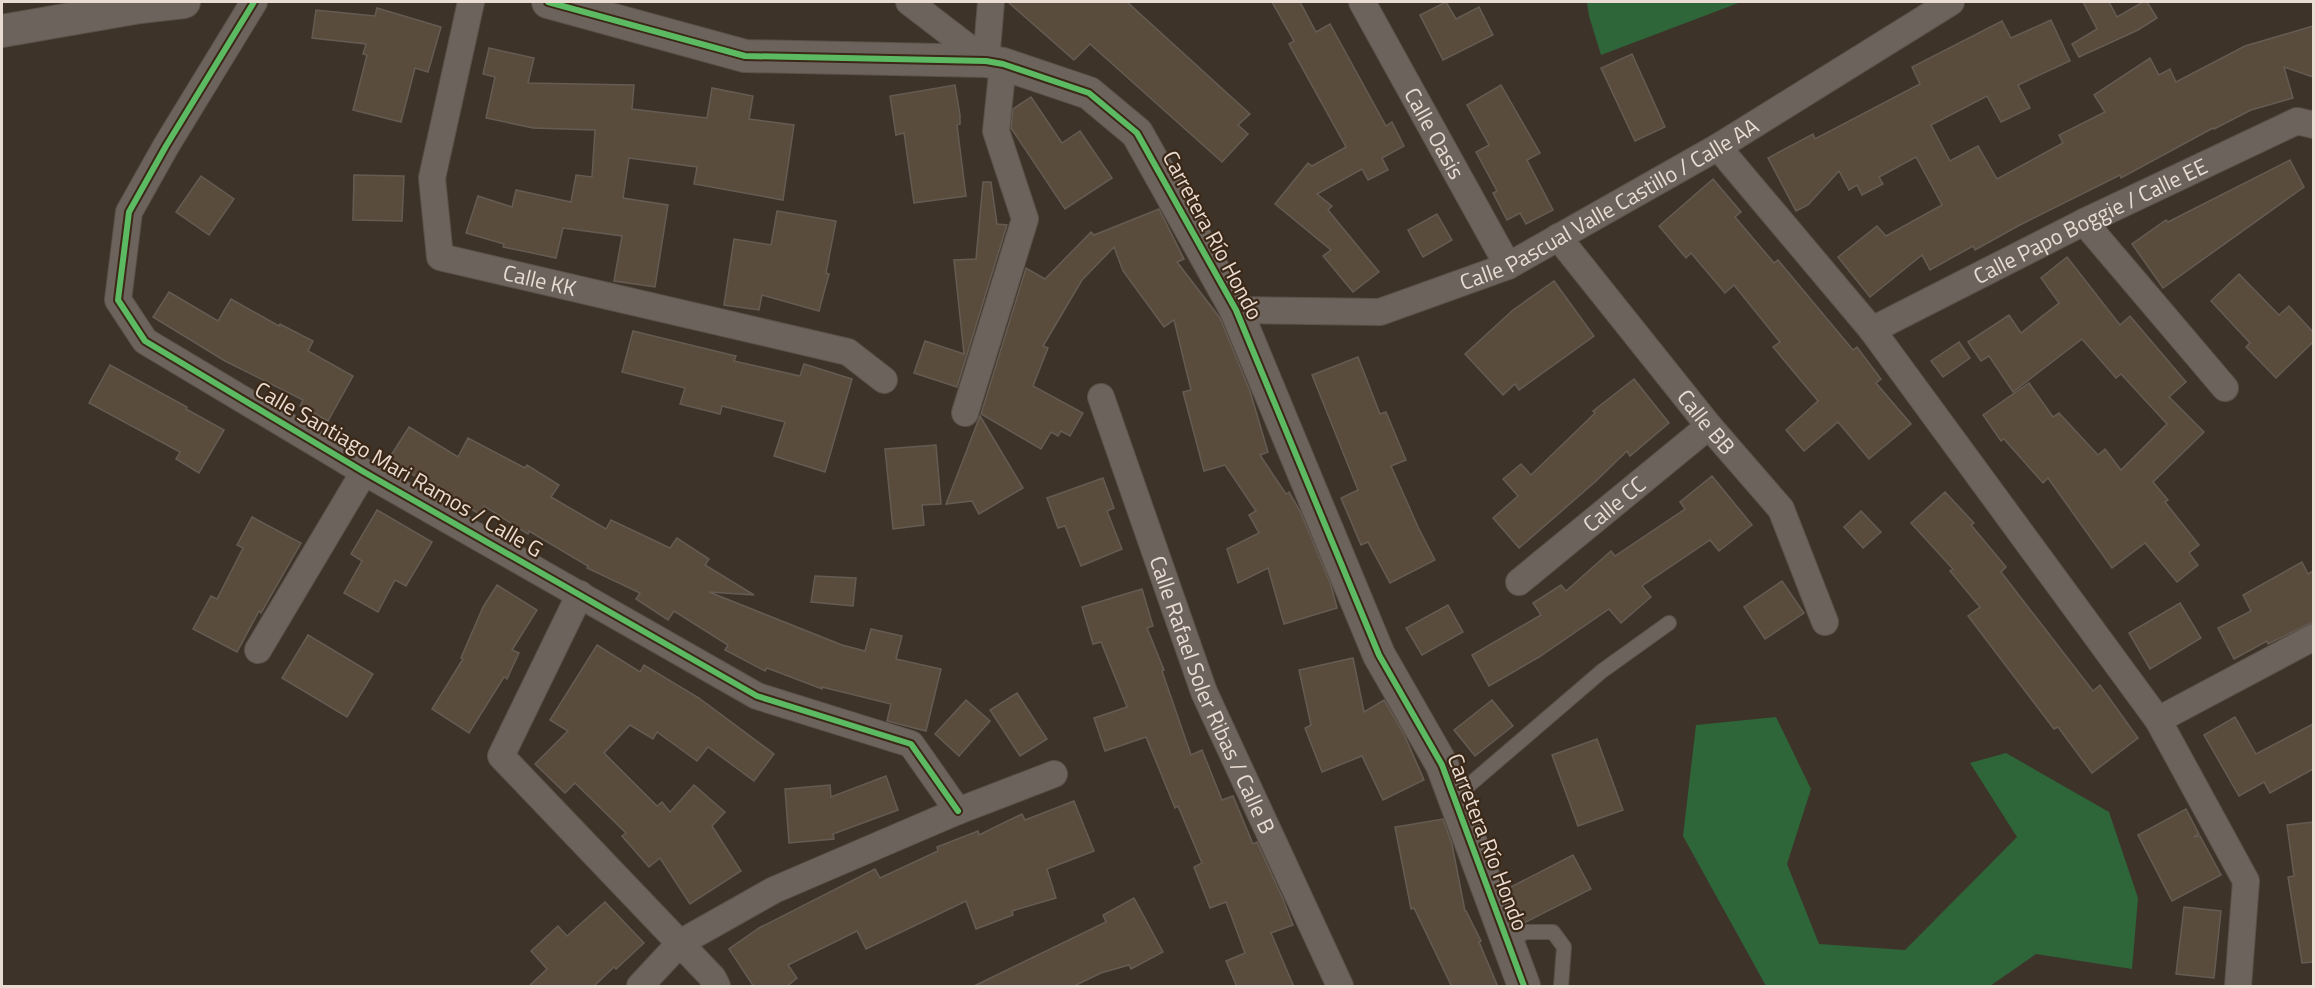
<svg xmlns="http://www.w3.org/2000/svg" width="2315" height="988" font-family="'Titillium Web',sans-serif">
	<style>
		.green { fill: #2e6539 }
		.building { fill: #5a4c3d; stroke: #645c53; stroke-width: 1.5 }
		.lines { fill: none; stroke-linecap: round; stroke-linejoin: round }
		.service-casing { stroke: #5b5148; stroke-width: 16 }
		.minor-casing { stroke: #5b5148; stroke-width: 28 }
		.tertiary-casing { stroke: #5b5148; stroke-width: 34 }
		.service { stroke: #6c635d; stroke-width: 14 }
		.minor { stroke: #6c635d; stroke-width: 26 }
		.tertiary { stroke: #6c635d; stroke-width: 32 }
		.cycleway-casing { stroke: #3b2817; stroke-width: 10 }
		.cycleway { stroke: #5cba63; stroke-width: 6 }
		.labels { text-anchor: middle; dominant-baseline: central; stroke-width: 4.5; stroke-linejoin: round; paint-order: stroke }
		.street-label { font-size: 22px; fill: #e9dcd2; stroke: #3b2817 }
	</style>
	<rect width="100%" height="100%" fill="#3e3329"/>
	<g class="green">
		<polygon points="1587,2 1741,2 1601,55 1589,16"/>
		<polygon points="1776,717 1811,789 1787,864 1819,944 1905,950 2017,837 1970,763 2006,753 2109,812 2138,898 2132,969 2036,954 1990,986 1766,986 1683,836 1696,725"/>
	</g>
	<g class="building">
		<polygon points="1008,2 1127,2 1250,114 1238,125 1248,134 1222,162 1090,44 1074,60"/>
		<polygon points="1272,2 1300,2 1316,32 1330,24 1386,126 1392,122 1404,146 1382,158 1388,170 1368,180 1362,169 1317,194 1332,206 1328,210 1379,272 1353,292 1323,256 1331,250 1275,204 1308,163 1312,166 1346,147 1289,44 1294,41"/>
		<polygon points="1446,2 1456,19 1479,7 1493,35 1443,60 1420,15"/>
		<polygon points="2083,2 2109,2 2117,17 2143,2 2147,2 2157,18 2138,30 2079,57 2072,44 2097,29"/>
		<polygon points="377,8 441,27 428,72 415,68 401,122 353,110 367,55 363,54 366,44 312,38 316,10 375,16"/>
		<polygon points="2051,20 2070,61 2018,85 2030,108 2001,122 1987,96 1931,125 1950,161 1978,146 1997,179 2063,143 2059,135 2105,112 2094,95 2150,58 2159,75 2170,69 2176,82 2245,46 2313,26 2313,77 2284,67 2293,98 2251,110 2214,129 2213,128 2121,178 2120,175 2018,226 1975,250 1973,246 1930,270 1922,255 1870,297 1838,257 1877,226 1886,236 1942,205 1916,157 1879,177 1883,184 1862,195 1857,185 1849,190 1839,171 1808,205 1796,211 1768,158 1813,134 1815,139 1920,84 1912,67 2002,21 2011,38"/>
		<polygon points="489,48 534,58 528,83 634,85 632,109 707,118 712,88 753,96 749,119 794,125 783,200 694,184 697,167 629,158 623,198 668,205 655,287 614,281 622,236 563,228 556,258 503,247 504,244 466,233 478,196 512,207 516,190 571,202 576,175 592,177 595,130 533,128 486,118 495,77 483,74"/>
		<polygon points="1632,54 1665,127 1635,141 1601,68"/>
		<polygon points="955,85 960,115 960,124 957,125 966,196 914,203 904,133 896,135 890,96"/>
		<polygon points="1501,85 1540,153 1527,160 1553,210 1526,224 1520,213 1507,220 1493,193 1497,191 1476,152 1489,145 1467,105"/>
		<polygon points="1031,97 1062,143 1080,131 1112,178 1065,209 1011,128 1013,109"/>
		<polygon points="2290,160 2304,187 2163,288 2132,244 2166,220 2168,222"/>
		<polygon points="354,175 404,176 402,221 353,220"/>
		<polygon points="201,176 234,199 209,235 176,212"/>
		<polygon points="1713,179 1741,212 1735,217 1774,263 1778,260 1853,350 1857,347 1881,379 1876,383 1911,424 1869,459 1838,422 1804,451 1786,430 1818,401 1773,347 1780,342 1734,285 1725,293 1691,253 1686,258 1659,226"/>
		<polygon points="983,182 991,182 997,224 1007,225 957,387 914,373 925,341 964,354 954,260 976,259"/>
		<polygon points="1159,209 1184,259 1177,262 1220,318 1250,391 1268,452 1260,455 1286,494 1289,492 1300,511 1331,585 1337,608 1284,624 1268,568 1238,583 1227,549 1259,533 1249,515 1256,511 1225,465 1204,471 1183,392 1191,390 1174,320 1164,327 1123,271 1114,247 1082,280 1043,346 1048,348 1033,386 1083,413 1070,436 1061,431 1058,436 1051,432 1041,449 981,414 1026,268 1045,279 1091,232 1094,235"/>
		<polygon points="777,211 836,221 826,273 829,274 819,311 762,295 759,310 724,305 734,239 771,245"/>
		<polygon points="1437,214 1452,240 1423,257 1408,230"/>
		<polygon points="2067,257 2120,325 2130,316 2186,382 2169,397 2204,432 2153,482 2168,500 2165,502 2199,545 2189,553 2198,565 2177,582 2145,543 2112,568 2048,478 2043,483 2004,439 2001,441 1983,415 2029,383 2053,417 2059,413 2098,455 2105,449 2121,470 2167,424 2121,374 2116,378 2082,339 2013,392 1989,356 1981,361 1968,342 2009,315 2021,333 2059,303 2041,278"/>
		<polygon points="2239,274 2279,315 2289,306 2313,332 2313,342 2276,378 2246,347 2250,343 2211,301"/>
		<polygon points="1554,281 1594,336 1519,390 1515,384 1503,395 1465,354 1513,310"/>
		<polygon points="169,292 218,321 231,299 279,326 280,324 313,341 308,351 353,376 328,421 300,406 303,400 225,361 153,317"/>
		<polygon points="633,331 736,356 734,361 800,376 804,364 852,379 825,472 774,456 785,422 722,406 720,414 680,404 685,388 622,372"/>
		<polygon points="1959,342 1970,358 1943,377 1931,361"/>
		<polygon points="1358,357 1380,414 1386,412 1406,460 1391,466 1419,529 1435,560 1390,583 1368,542 1361,545 1341,498 1358,490 1312,375"/>
		<polygon points="110,365 187,407 186,409 224,430 199,473 176,459 180,452 89,403"/>
		<polygon points="1634,379 1669,423 1630,456 1627,451 1595,482 1519,548 1493,518 1518,496 1503,479 1521,464 1531,475 1595,413 1593,411"/>
		<polygon points="980,416 1023,488 979,514 972,501 946,504"/>
		<polygon points="409,427 458,457 468,438 525,468 527,465 559,485 551,497 606,529 611,520 670,548 677,538 709,559 705,565 754,595 709,592 842,645 865,651 871,629 902,636 896,659 941,669 926,731 887,721 891,704 822,687 822,689 767,668 765,671 725,650 728,645 674,611 668,620 636,599 640,593 587,568 588,566 529,531 528,534 484,506 480,514 439,493 440,491 388,460"/>
		<polygon points="936,445 941,504 922,505 924,525 893,529 885,449"/>
		<polygon points="1712,476 1752,525 1719,551 1710,540 1642,586 1651,597 1621,623 1609,609 1539,657 1489,686 1472,655 1541,615 1533,603 1561,585 1566,591 1611,551 1615,556 1685,509 1680,502"/>
		<polygon points="1103,478 1114,508 1107,511 1122,549 1081,566 1065,526 1058,528 1047,498"/>
		<polygon points="1945,492 1974,523 1971,525 2006,567 2001,572 2093,691 2100,685 2138,738 2092,773 2058,727 2054,729 1968,616 1980,607 1950,571 1953,569 1911,523"/>
		<polygon points="377,510 432,542 406,586 395,580 378,612 344,593 362,561 351,554"/>
		<polygon points="1861,511 1881,532 1863,548 1844,527"/>
		<polygon points="252,517 301,543 261,613 259,611 237,652 193,629 211,596 217,599 243,548 237,545"/>
		<polygon points="2302,562 2308,574 2313,571 2313,622 2268,644 2267,641 2234,659 2218,628 2251,611 2243,595"/>
		<polygon points="815,576 856,578 853,606 811,602"/>
		<polygon points="1782,581 1804,613 1765,639 1744,607"/>
		<polygon points="497,585 537,610 512,650 519,653 507,679 504,677 469,733 432,709 463,659 461,658 483,607"/>
		<polygon points="1142,589 1153,626 1147,628 1164,670 1162,671 1191,755 1202,750 1222,800 1233,796 1253,844 1257,842 1283,899 1293,925 1271,933 1294,987 1237,987 1226,961 1245,953 1226,902 1210,908 1194,867 1202,863 1178,806 1175,808 1146,737 1105,751 1094,718 1127,707 1101,642 1093,644 1082,607"/>
		<polygon points="2180,603 2201,638 2150,669 2129,633"/>
		<polygon points="1448,605 1463,632 1422,655 1406,628"/>
		<polygon points="308,635 373,674 347,717 282,678"/>
		<polygon points="597,645 640,672 644,665 699,698 774,754 754,781 708,747 697,761 657,732 653,739 630,725 604,753 657,806 662,802 670,812 694,785 725,812 712,826 741,871 690,904 660,858 649,867 622,836 626,833 575,783 565,793 535,764 568,731 550,720"/>
		<polygon points="1353,658 1364,712 1384,700 1404,734 1424,780 1383,800 1362,756 1322,772 1305,728 1311,725 1299,670"/>
		<polygon points="1017,693 1047,739 1020,756 990,710"/>
		<polygon points="966,700 990,721 959,756 935,734"/>
		<polygon points="1492,700 1513,726 1475,756 1454,730"/>
		<polygon points="2235,717 2256,754 2313,724 2313,769 2270,793 2264,782 2239,796 2204,735"/>
		<polygon points="1597,739 1623,810 1578,826 1552,755"/>
		<polygon points="886,776 898,810 833,834 834,839 789,843 785,789 830,785 831,797"/>
		<polygon points="1074,801 1094,851 1047,869 1056,898 1012,911 1013,915 976,929 966,901 866,949 857,931 788,965 797,978 786,987 754,987 729,949 759,928 875,869 880,878 938,851 937,847 978,831 979,835 1022,814 1025,820"/>
		<polygon points="2186,809 2199,834 2194,837 2200,836 2221,875 2172,901 2138,835"/>
		<polygon points="1443,819 1452,844 1465,911 1466,911 1481,941 1479,942 1498,987 1452,987 1414,908 1411,909 1395,827"/>
		<polygon points="2313,822 2313,962 2302,963 2288,877 2294,876 2287,825"/>
		<polygon points="1573,855 1591,889 1522,924 1507,889"/>
		<polygon points="1134,898 1163,952 1131,969 1129,965 1101,973 1072,987 972,987 1106,922 1103,915"/>
		<polygon points="605,902 644,943 616,969 614,967 593,987 528,987 547,969 531,951 558,926 567,936"/>
		<polygon points="2184,907 2221,911 2214,978 2176,974"/>
	</g>
	<g class="lines">
		<g class="service-casing">
			<g id="service">
				<polyline points="1454,798 1602,671 1669,623"/>
				<polyline points="1507,941 1526,932 1553,932 1564,947 1561,986"/>
			</g>
		</g>
		<g class="minor-casing">
			<g id="minor">
				<polyline points="254,2 166,146 129,212 118,300 145,341 364,472 757,696 911,744 958,811"/>
				<path id="s1" d="M471,2l-39,176 8,79 408,95 36,28"/>
				<polyline points="909,2 986,61"/>
				<path id="s2" d="M1362,2l146,264"/>
				<polyline points="986,61 991,2"/>
				<polyline points="1718,147 1872,330 2158,720 2246,881 2238,986"/>
				<polyline points="2084,222 2225,388"/>
				<path id="s3" d="M1558,237l151,189 72,83 44,113"/>
				<path id="s4" d="M1236,310l144,2 128,-46 210,-119 233,-145"/>
				<path id="s5" d="M1872,330l212,-108 213,-101 17,4"/>
				<path id="s6" d="M1101,397l103,295 136,294"/>
				<polyline points="965,413 1025,219 996,131 1003,64"/>
				<path id="s7" d="M1519,582l190,-156"/>
				<polyline points="580,594 501,756 713,978 717,986"/>
				<polyline points="258,650 364,472"/>
				<polyline points="2158,720 2314,637"/>
				<polyline points="640,986 680,943 774,890 958,811 1054,774"/>
			</g>
		</g>
		<g class="tertiary-casing">
			<g id="tertiary">
				<polyline points="548,2 745,56 986,61 1003,64 1089,93 1137,133 1236,310 1379,655 1442,765 1524,986"/>
				<polyline points="2,31 140,7 184,2"/>
			</g>
		</g>
		<use href="#service" class="service"/>
		<use href="#minor" class="minor"/>
		<use href="#tertiary" class="tertiary"/>
		<g class="cycleway-casing">
			<g id="cycleway">
				<polyline points="254,2 166,146 129,212 118,300 145,341 364,472 757,696 911,744 958,811"/>
				<polyline points="548,2 745,56 986,61 1003,64 1089,93 1137,133 1236,310 1379,655 1442,765 1524,986"/>
			</g>
		</g>
		<use href="#cycleway" class="cycleway"/>
	</g>
	<g class="labels">
		<g class="street-label">
			<text stroke="none"><textPath href="#s2" startOffset="150">Calle Oasis</textPath></text>
			<text stroke="none"><textPath href="#s4" startOffset="398">Calle Pascual Valle Castillo / Calle AA</textPath></text>
			<text stroke="none"><textPath href="#s5" startOffset="244">Calle Papo Boggie / Calle EE</textPath></text>
			<text transform="translate(1213 235) rotate(62)">Carretera Río Hondo</text>
			<text stroke="none"><textPath href="#s1" startOffset="362">Calle KK</textPath></text>
			<text stroke="none"><textPath href="#s3" startOffset="237">Calle BB</textPath></text>
			<text transform="translate(399 469) rotate(30)">Calle Santiago Mari Ramos / Calle G</text>
			<text stroke="none"><textPath href="#s7" startOffset="123">Calle CC</textPath></text>
			<text stroke="none"><textPath href="#s6" startOffset="318">Calle Rafael Soler Ribas / Calle B</textPath></text>
			<text transform="translate(1488 842) rotate(69)">Carretera Río Hondo</text>
		</g>
	</g>
	<rect width="2315" height="988" fill="none" stroke="#e9dcd2" stroke-width="6"/>
</svg>
